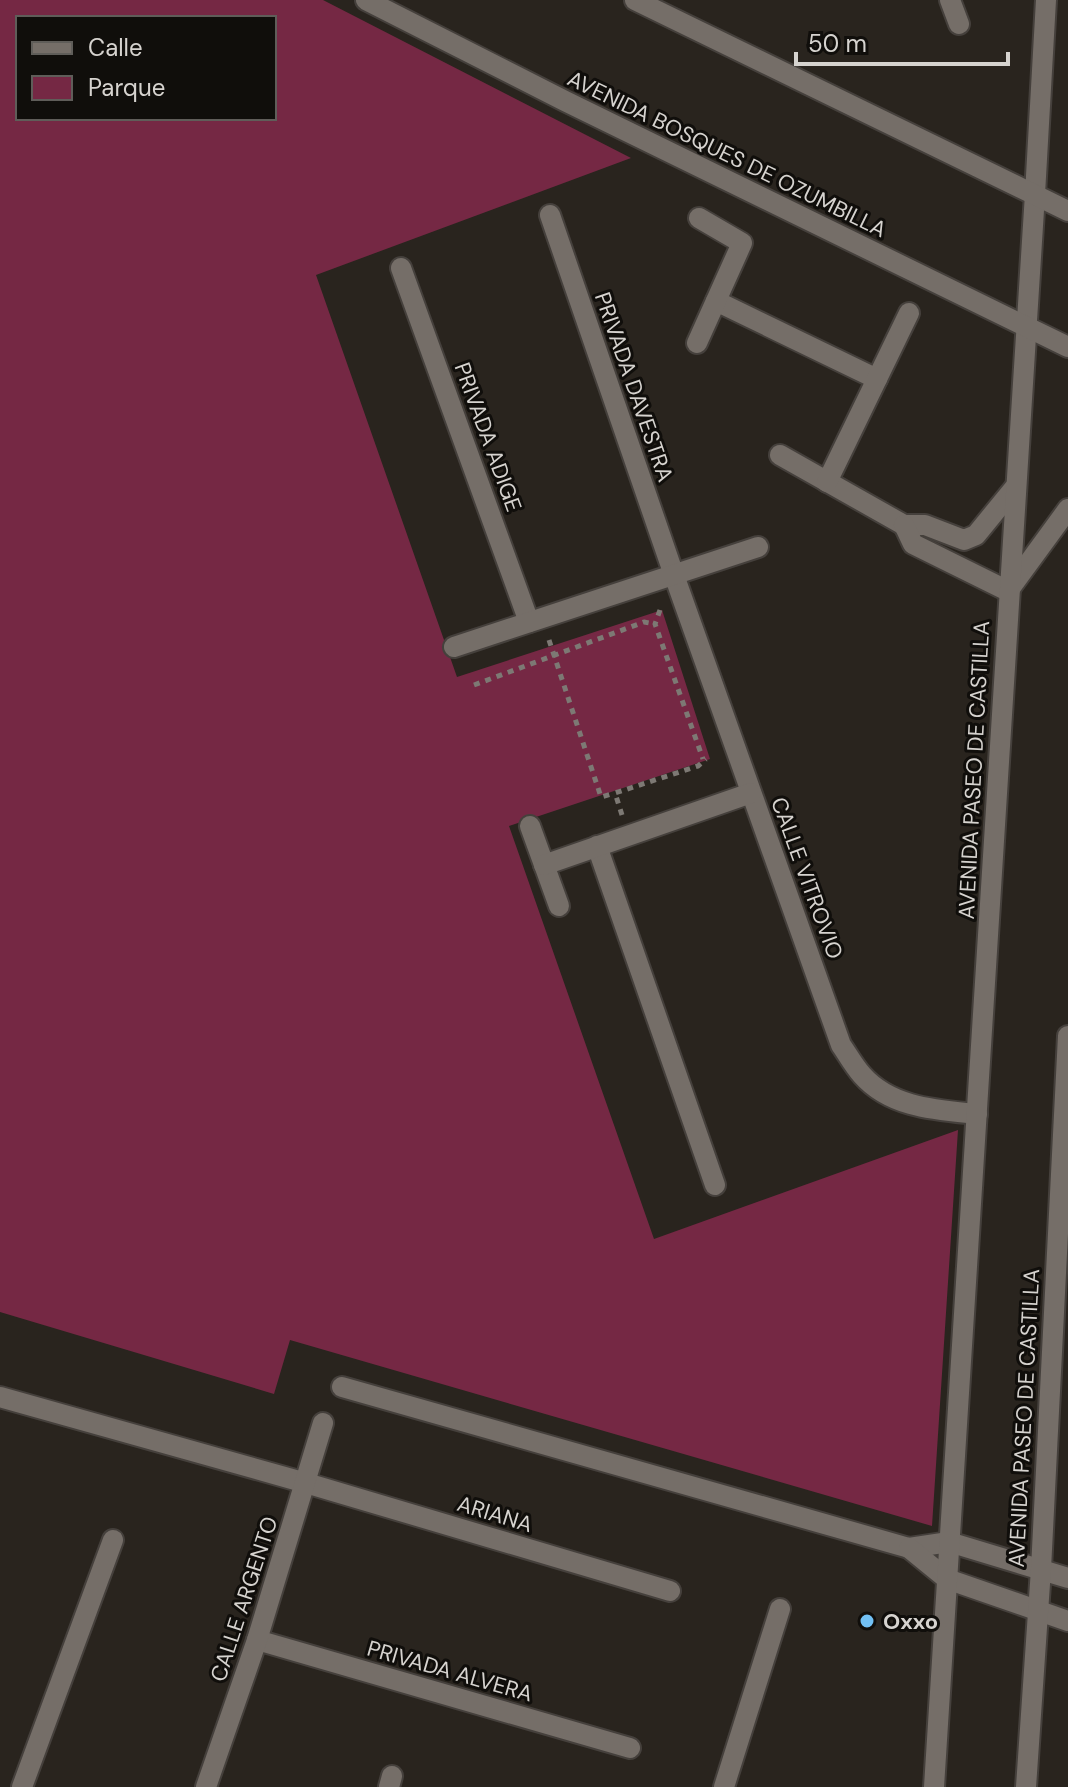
<svg xmlns="http://www.w3.org/2000/svg" width="1068" height="1787" font-family="'DM Sans',sans-serif">
	<style>
		.green { fill: #752844; fill-rule: evenodd }
		.lines { fill: none; stroke-linecap: round; stroke-linejoin: round }
		.minor-casing { stroke: #45403c; stroke-width: 24 }
		.tertiary-casing { stroke: #45403c; stroke-width: 24 }
		.secondary-casing { stroke: #45403c; stroke-width: 24 }
		.path { stroke: #7d7974; stroke-width: 5; stroke-dasharray: 6 6; stroke-linecap: butt }
		.minor { stroke: #756e68; stroke-width: 20 }
		.tertiary { stroke: #756e68; stroke-width: 20 }
		.secondary { stroke: #756e68; stroke-width: 20 }
		.poi-dot { fill: #72c1f5; stroke: #100e0b; stroke-width: 3 }
		.labels { text-anchor: middle; dominant-baseline: central; stroke-width: 6; stroke-linejoin: round; paint-order: stroke }
		.street-label { font-size: 22px; fill: #d6d3cf; stroke: #100e0b }
		.poi-label { font-size: 22px; font-weight: bold; fill: #d6d3cf; stroke: #100e0b; text-anchor: start }
	</style>
	<rect width="100%" height="100%" fill="#29241e"/>
	<path class="green" d="M0,0h323l308,158 -315,117 141,402 205,-67 48,149 -201,67 145,413 304,-109 -26,396 -642,-186 -16,54 -274,-82zM18,18h256v100h-256z"/>
	<g class="lines">
		<g class="minor-casing">
			<g id="minor">
				<polyline points="950,0 959,24"/>
				<polyline points="1035,194 1046,0"/>
				<path d="M550,215l124,360 167,470c7,10 13,21 21,30 29,33 75,35 115,39"/>
				<polyline points="401,268 529,622"/>
				<polyline points="716,301 877,379"/>
				<polyline points="697,343 742,243 699,218"/>
				<polyline points="780,455 904,525 925,525 964,540 976,535 1016,486"/>
				<polyline points="827,482 909,313"/>
				<polyline points="904,525 913,544 1008,591 1068,509"/>
				<polyline points="454,647 758,547"/>
				<polyline points="530,826 559,906"/>
				<polyline points="597,846 715,1185"/>
				<polyline points="544,865 751,793"/>
				<polyline points="342,1387 909,1548 949,1542 1068,1578"/>
				<polyline points="0,1397 306,1483 670,1591"/>
				<polyline points="909,1548 947,1579 1068,1621"/>
				<polyline points="257,1640 630,1748"/>
				<polyline points="22,1787 113,1540"/>
				<polyline points="206,1787 257,1640 323,1423"/>
				<polyline points="389,1787 392,1776"/>
				<polyline points="724,1787 780,1609"/>
			</g>
		</g>
		<g class="tertiary-casing">
			<g id="tertiary">
				<polyline points="934,1787 1035,194"/>
				<polyline points="1026,1787 1041,1569 1068,1036"/>
			</g>
		</g>
		<g class="secondary-casing">
			<g id="secondary">
				<polyline points="366,0 565,101 1068,347"/>
				<polyline points="635,0 1068,211"/>
			</g>
		</g>
		<g class="path">
			<polyline points="660,610 655,624 703,759"/>
			<polyline points="549,640 601,797 615,793"/>
			<polyline points="474,685 644,622 655,624"/>
			<polyline points="622,815 615,793 698,766 706,759"/>
		</g>
		<use href="#minor" class="minor"/>
		<use href="#tertiary" class="tertiary"/>
		<use href="#secondary" class="secondary"/>
	</g>
	<circle class="poi-dot" cx="867" cy="1621" r="8"/>
	<g class="labels">
		<g class="street-label">
			<text transform="translate(727 154) rotate(26)">AVENIDA BOSQUES DE OZUMBILLA</text>
			<text transform="translate(634 387) rotate(71)">PRIVADA DAVESTRA</text>
			<text transform="translate(488 437) rotate(70)">PRIVADA ADIGE</text>
			<text transform="translate(974 770) rotate(-87)">AVENIDA PASEO DE CASTILLA</text>
			<text transform="translate(807 878) rotate(70)">CALLE VITROVIO</text>
			<text transform="translate(1024 1418) rotate(-87)">AVENIDA PASEO DE CASTILLA</text>
			<text transform="translate(495 1514) rotate(17)">ARIANA</text>
			<text transform="translate(244 1599) rotate(-72)">CALLE ARGENTO</text>
			<text transform="translate(450 1671) rotate(16)">PRIVADA ALVERA</text>
		</g>
		<g class="poi-label">
			<text x="883" y="1621">Oxxo</text>
		</g>
	</g>
	<rect x="16" y="16" width="260" height="104" fill="#100e0b" stroke="#5f5d59" stroke-width="2"/>
	<rect x="32" y="42" width="40" height="12" fill="#756e68" stroke="#5f5d59" stroke-width="2"/>
	<text x="88" y="56" font-size="24" fill="#d6d3cf">Calle</text>
	<rect x="32" y="76" width="40" height="24" fill="#752844" stroke="#5f5d59" stroke-width="2"/>
	<text x="88" y="96" font-size="24" fill="#d6d3cf">Parque</text>
	<path d="M796 52v12h212v-12" fill="none" stroke="#d6d3cf" stroke-width="4"/>
	<text x="808" y="52" font-size="24" fill="#d6d3cf" stroke="#100e0b" stroke-width="6" paint-order="stroke">50 m</text>
</svg>
